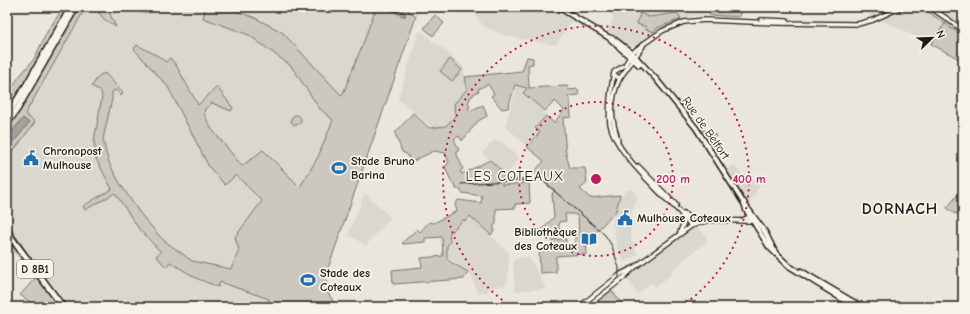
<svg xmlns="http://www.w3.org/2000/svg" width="970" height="314" font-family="'Comic Neue',sans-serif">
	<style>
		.built { fill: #dad7ce }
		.green { fill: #ccc8c0; stroke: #74726e }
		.water { fill: #a3a19a; stroke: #6d6c68 }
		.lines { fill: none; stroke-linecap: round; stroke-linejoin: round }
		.stream { stroke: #6d6c68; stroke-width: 1 }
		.secondary-casing { stroke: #1c1c1c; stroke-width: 6 }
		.primary-casing { stroke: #1c1c1c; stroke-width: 7 }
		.highway-casing { stroke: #1c1c1c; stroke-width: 8 }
		.secondary { stroke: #f7f3e8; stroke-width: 3.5 }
		.primary { stroke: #f7f3e8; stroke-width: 4 }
		.highway { stroke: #f7f3e8; stroke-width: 5 }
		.tram { stroke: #1c1c1c; stroke-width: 1 }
		.ring { fill: none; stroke: #c2185b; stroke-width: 2; stroke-dasharray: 2 4 }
		.labels { text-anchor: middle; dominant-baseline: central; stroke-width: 3.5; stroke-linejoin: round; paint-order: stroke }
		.shield { fill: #f7f3e8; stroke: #5e5c59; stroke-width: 1 }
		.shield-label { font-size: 11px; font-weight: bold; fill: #1c1c1c }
		.street-label { font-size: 12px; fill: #1c1c1c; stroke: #f7f3e8 }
		.poi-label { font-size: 12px; font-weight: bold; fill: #1c1c1c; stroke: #f7f3e8; text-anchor: start }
		.quarter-label { font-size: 14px; letter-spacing: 1px; fill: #1c1c1c; stroke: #f7f3e8 }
		.district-label { font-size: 16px; font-weight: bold; letter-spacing: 1px; fill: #1c1c1c; stroke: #f7f3e8 }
		.centre { fill: #c2185b; stroke: #f7f3e8; stroke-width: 2 }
		.ring-label { font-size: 12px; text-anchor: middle; font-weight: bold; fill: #c2185b; stroke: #f7f3e8; stroke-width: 3.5; stroke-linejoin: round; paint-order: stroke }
	</style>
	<rect width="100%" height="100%" fill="#eae6dc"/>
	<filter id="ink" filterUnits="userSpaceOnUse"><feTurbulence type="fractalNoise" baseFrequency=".025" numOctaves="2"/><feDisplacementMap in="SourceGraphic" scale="8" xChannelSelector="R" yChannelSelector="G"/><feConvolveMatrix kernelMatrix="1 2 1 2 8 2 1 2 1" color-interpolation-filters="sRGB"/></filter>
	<g filter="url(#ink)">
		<g class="built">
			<polygon points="86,7 96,8 104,19 109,24 116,26 110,14 109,7 196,7 205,10 203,18 249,35 291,66 320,109 334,120 318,157 300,188 263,150 242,167 211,128 204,114 205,109 212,102 230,110 217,87 199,105 176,65 170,59 166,62 158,56 137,45 134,50 168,87 186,121 236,175 262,202 250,219 231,269 192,261 162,239 139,212 121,185 110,165 106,153 103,139 112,99 111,92 116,90 123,92 106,74 103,73 92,86 101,92 102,97 94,141 96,159 112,189 83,205 85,209 114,193 139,229 161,252 166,266 170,262 196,278 217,287 220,282 269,299 267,307 94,307 85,298 75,307 70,307 32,260 7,223 7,151 12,153 35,122 25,114"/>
			<polygon points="223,7 376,7 364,41 342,96 282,32 253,17"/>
			<polygon points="404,7 425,7 416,17"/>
			<polygon points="470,7 553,7 572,21 556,45 506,36 483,26"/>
			<polygon points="597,7 713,7 709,15 692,16 658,29 635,47 607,34 614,15"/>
			<polygon points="854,7 963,7 963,27 949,18 931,44 883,21 880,15 873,17"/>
			<polygon points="419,32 422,32 431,39 432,42 434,41 464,67 466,89 454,104 454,116 446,126 434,127 431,125 430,126 398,99"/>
			<polygon points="517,86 527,88 523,94 545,112 546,115 535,128 539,132 527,146 505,126"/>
			<polygon points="495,140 497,142 499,140 518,156 519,159 506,174 482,153 492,142"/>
			<polygon points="734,165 740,173 762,182 749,204 726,170"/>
			<polygon points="631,189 638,197 632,210 630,224 631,239 638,254 625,262 622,259 618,251 613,226 614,217 621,196 625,191"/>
			<polygon points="365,193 391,218 366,245 348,235"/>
			<polygon points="470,216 509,253 508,282 506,282 506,285 491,287 488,288 488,292 477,293 472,276 468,272 448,258 447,246 451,242 449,234 463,220 465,221"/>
			<polygon points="696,228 702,231 708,240 671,271 673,273 655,287 654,287 652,282 638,294 627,280 628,277 688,231"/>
			<polygon points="529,257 546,289 515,291 513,264 515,259"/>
		</g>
		<g class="green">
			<polygon points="64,7 86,7 25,114 35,122 12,153 7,151 7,98 18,78 34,59 48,30"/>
			<polygon points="94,7 109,7 110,14 116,27 104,19"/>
			<path d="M137,7h16c-2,5 -7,7 -12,5z"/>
			<path d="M196,7h27l30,10 29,15 60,64 22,-55 12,-34h28l12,10 -90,257 2,19 9,14h-70l2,-8 -49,-17 -2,5 -22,-9 -26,-16 -4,5 -10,-11 5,-4 -22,-23 -24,-36 -30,17 -2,-4 29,-17 -16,-30 -2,-18 8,-44 -1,-5 -9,-6c4,-6 7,-14 14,-12l17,19 -2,3 -5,-6 -4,2v7l-9,40 3,14 4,12 11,20 18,27 23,27 30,22 39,8 8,-19 -4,-13 27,-36 -26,-26 -11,10 -16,-18 -41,-80 -34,-38 3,-4 21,11 8,6 4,-4 6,7 22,40 19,-18 16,21 -2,3 -19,-8 -7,6 -1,5 7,14 31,38 21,-16 37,37 18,-30 15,-37 -13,-11 -29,-43 -42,-31 -46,-17 2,-8z"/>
			<polygon points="713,7 742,7 739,17 709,15"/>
			<polygon points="640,13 649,17 676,13 679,15 681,19 657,28 654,32 645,29 646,27 637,24"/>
			<polygon points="435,15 444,23 433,36 424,28"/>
			<polygon points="948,19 963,30 963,61 931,44"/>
			<polygon points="527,57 533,58 533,64 528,65 529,88 567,86 568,90 578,89 579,95 568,96 570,100 571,117 563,118 566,154 570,168 585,168 587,183 580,189 590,198 620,195 616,211 593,235 586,236 587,254 556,256 556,272 540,273 539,249 553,248 552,240 566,239 566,246 575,245 575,234 579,234 578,216 573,214 565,214 566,221 559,222 559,231 539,233 554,217 552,194 555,190 534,172 544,161 527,147 540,132 535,128 546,116 554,123 564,110 555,101 545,111 523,93 527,88 515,85 508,108 502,109 491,96 494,94 488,84 478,89 479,91 473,94 473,96 469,98 470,100 468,102 470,107 468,108 469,111 483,105 487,116 478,121 462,141 459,136 454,139 459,150 456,152 463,169 460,171 462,174 490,160 505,174 502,178 502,185 529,183 530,203 515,204 515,208 496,209 496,224 494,225 494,231 491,235 470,216 465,221 463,220 449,234 450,242 447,246 447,258 449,261 468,272 464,279 393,284 392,270 422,267 421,258 443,256 442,237 425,238 425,242 403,244 402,243 417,229 420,232 429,222 434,223 457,211 455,205 458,200 481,203 482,196 462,193 460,189 456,189 455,184 452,183 445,167 449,162 445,153 434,151 411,162 407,154 402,152 395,133 413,113 429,128 446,126 455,116 454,104 467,89 465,77 522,71"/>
			<polygon points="450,59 462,70 452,81 440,71"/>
			<circle cx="296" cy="120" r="5"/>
			<polygon points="701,129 716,135 709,144 700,131"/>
			<polygon points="529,178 529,181 503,182 503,180"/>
			<polygon points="963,188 963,211 955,214 947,208"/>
			<polygon points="7,223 32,260 26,265 7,242"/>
			<polygon points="38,275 65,307 37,307 20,295"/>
			<polygon points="611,290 624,306 589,307"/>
		</g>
		<g class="water">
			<path d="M386,7c9,0 17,0 20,9h-4z"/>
			<polygon points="23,118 29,123 13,143 7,138"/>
		</g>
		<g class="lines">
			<g class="stream">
				<polyline points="921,7 947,25"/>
				<polyline points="949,27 963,36"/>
			</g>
			<g class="secondary-casing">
				<g id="secondary">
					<polyline points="930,7 963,30"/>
					<polyline points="761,20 787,21"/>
					<polyline points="614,74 617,77 620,78 643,46"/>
					<path d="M618,141c-1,-6 -3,-11 -4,-16 -4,-17 -1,-32 6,-47"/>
					<polyline points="638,166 676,205"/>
					<polyline points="684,213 694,224"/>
					<polyline points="743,220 751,216"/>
					<path d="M691,226c-7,-11 -16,-19 -25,-27 -18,-19 -51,-49 -56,-75 -2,-18 1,-35 4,-52l11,-7 7,-12 10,-8 20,-14 22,-9 21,-2 72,3 81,1 15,-4 29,-13"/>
					<polyline points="680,232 684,222 682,216"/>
					<polyline points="579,307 621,274 631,269"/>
					<polyline points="586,307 623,278 635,267 691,226 709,220 747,221 752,221 753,219"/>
				</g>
			</g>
			<g class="primary-casing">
				<g id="primary">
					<polyline points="558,7 608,37 639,65"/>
					<polyline points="608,37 614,39 632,53 656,79 696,128 743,202 765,232 776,254"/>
					<polyline points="744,202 746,210 769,247 789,266 855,307"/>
					<polyline points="801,271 862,307"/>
				</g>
			</g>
			<g class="highway-casing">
				<g id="highway">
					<polyline points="7,116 27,84 71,7"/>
					<polyline points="7,124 18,108 76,7"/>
					<polyline points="7,232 63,307"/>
				</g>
			</g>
			<use href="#secondary" class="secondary"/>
			<use href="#primary" class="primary"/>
			<use href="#highway" class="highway"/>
			<polyline class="tram" points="461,184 540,179 544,182 605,235 612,246 619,268 619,277 615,282 583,307"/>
		</g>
	</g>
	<g class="ring">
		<circle cx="596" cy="179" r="77"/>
		<path d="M512 307A153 153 0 1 1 680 307"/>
	</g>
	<defs>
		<g id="civic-bare" transform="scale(1.2)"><path d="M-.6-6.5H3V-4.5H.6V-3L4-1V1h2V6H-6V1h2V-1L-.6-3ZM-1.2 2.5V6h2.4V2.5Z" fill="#1f6fb2" stroke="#f7f3e8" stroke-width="2.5" paint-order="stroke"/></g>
		<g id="stadium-bare" transform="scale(1.2)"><path d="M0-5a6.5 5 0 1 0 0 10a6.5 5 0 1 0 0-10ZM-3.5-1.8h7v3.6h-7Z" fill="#1f6fb2" stroke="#f7f3e8" stroke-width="2.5" paint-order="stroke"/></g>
		<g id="library-bare" transform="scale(1.2)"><path d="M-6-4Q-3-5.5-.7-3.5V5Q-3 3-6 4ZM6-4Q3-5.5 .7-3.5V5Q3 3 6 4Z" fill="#1f6fb2" stroke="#f7f3e8" stroke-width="2.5" paint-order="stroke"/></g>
	</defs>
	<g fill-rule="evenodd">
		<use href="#civic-bare" x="31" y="158"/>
		<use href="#stadium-bare" x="339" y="168"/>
		<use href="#civic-bare" x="625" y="218"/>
		<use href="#library-bare" x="589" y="239"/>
		<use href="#stadium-bare" x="308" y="280"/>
	</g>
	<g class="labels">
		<rect class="shield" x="17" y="260" width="36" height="18" rx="3"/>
		<g class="shield-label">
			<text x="35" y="269">D 8B1</text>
		</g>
		<g class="street-label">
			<text transform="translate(706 128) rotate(55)">Rue de Belfort</text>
		</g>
		<g class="poi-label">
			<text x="43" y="151">Chronopost<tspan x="43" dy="14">Mulhouse</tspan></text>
			<text x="351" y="161">Stade Bruno<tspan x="351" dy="14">Barina</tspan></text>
			<text x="637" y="218">Mulhouse Coteaux</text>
			<text x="577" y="232" text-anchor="end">Bibliothèque<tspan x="577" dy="14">des Coteaux</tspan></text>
			<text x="320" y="273">Stade des<tspan x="320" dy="14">Coteaux</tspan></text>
		</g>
		<g class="quarter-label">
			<text x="515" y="176">LES COTEAUX</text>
		</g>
		<g class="district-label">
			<text x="900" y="209">DORNACH</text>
		</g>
	</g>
	<circle cx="596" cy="179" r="6" class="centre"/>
	<g class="ring-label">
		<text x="673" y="183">200 m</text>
		<text x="749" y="183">400 m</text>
	</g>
	<rect width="970" height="314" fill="none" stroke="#f7f3e8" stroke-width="24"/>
	<rect x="12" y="12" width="946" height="290" fill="none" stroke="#1c1c1c" stroke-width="1.5" filter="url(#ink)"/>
	<g transform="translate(932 38) rotate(67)" stroke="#f7f3e8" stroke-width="3" paint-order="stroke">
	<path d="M0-3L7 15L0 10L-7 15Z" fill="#1c1c1c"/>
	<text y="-6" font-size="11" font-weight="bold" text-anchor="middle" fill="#1c1c1c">N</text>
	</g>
</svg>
